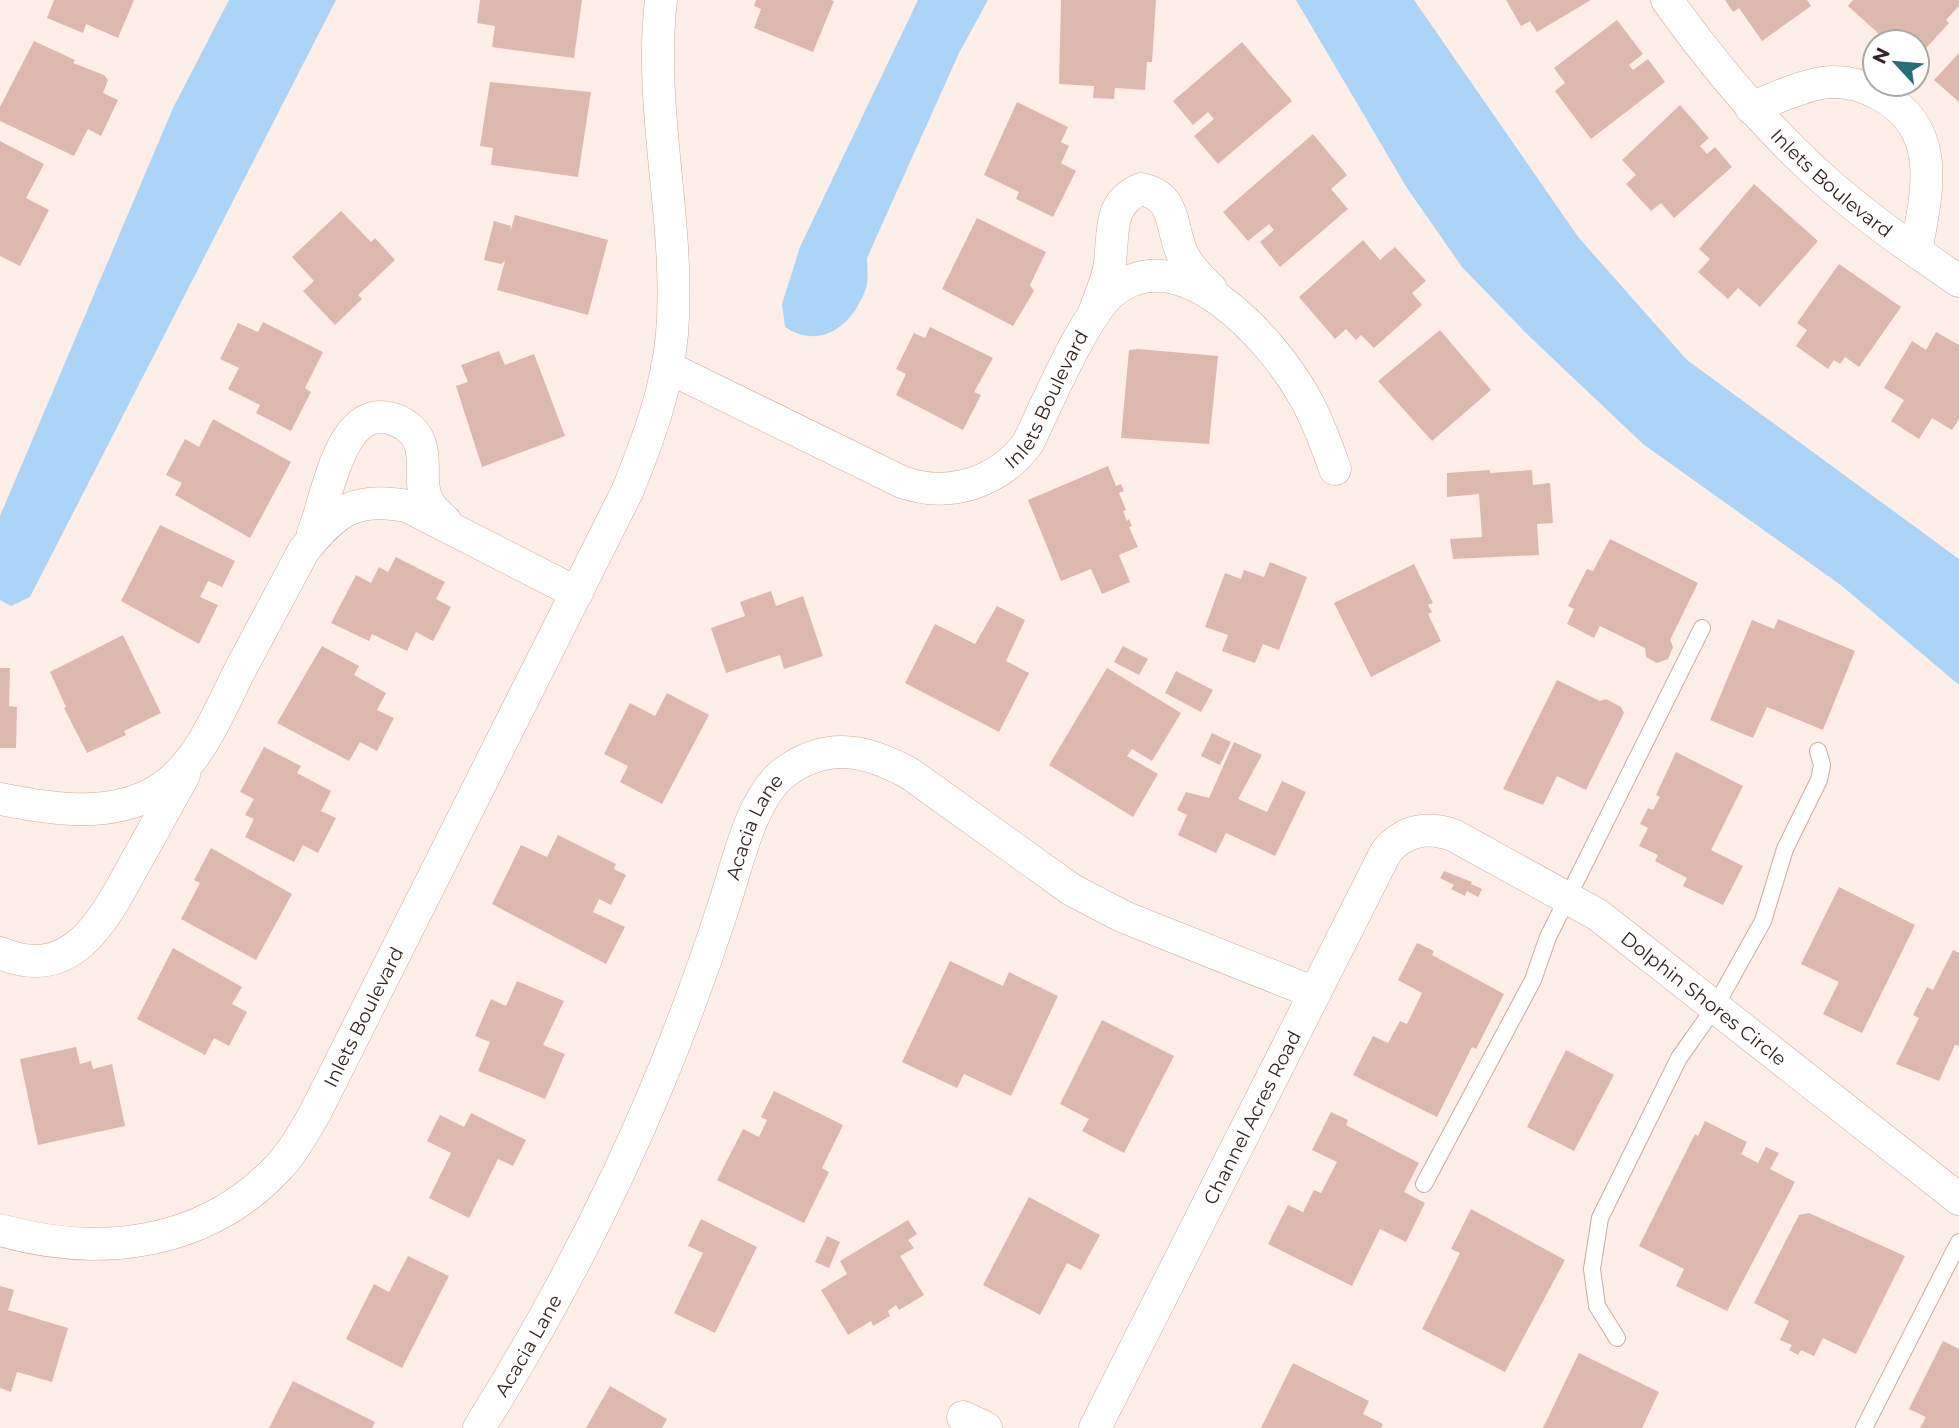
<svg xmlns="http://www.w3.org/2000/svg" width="1959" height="1428" font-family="Montserrat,sans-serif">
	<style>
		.water { fill: #abd4f6 }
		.building { fill: #ddb8ae }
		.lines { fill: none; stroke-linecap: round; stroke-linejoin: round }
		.service-casing { stroke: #ccab9b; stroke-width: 18 }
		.minor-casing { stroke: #ccab9b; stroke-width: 33 }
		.service { stroke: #fff; stroke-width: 16 }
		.minor { stroke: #fff; stroke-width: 32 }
		.labels { text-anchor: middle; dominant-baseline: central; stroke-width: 5; stroke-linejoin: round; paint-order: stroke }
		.street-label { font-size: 19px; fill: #332620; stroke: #fff }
	</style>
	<rect width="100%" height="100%" fill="#fdefe8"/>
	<g class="water">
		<polygon points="229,0 336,0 30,597 11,606 0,600 0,516 173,108"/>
		<path d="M918,0h70l-29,53 -92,205c0,10 2,24 -2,33 -14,36 -45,59 -80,36l-3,-23 18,-57z"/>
		<polygon points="1296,0 1414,0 1579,238 1687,360 1959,559 1959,685 1842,586 1643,444 1529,336 1462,267 1407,188"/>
	</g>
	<g class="building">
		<polygon points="54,0 134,0 118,38 86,24 83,33 47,18"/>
		<polygon points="480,0 582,0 574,58 492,47 495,26 477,23"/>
		<polygon points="756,0 831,0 834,1 813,52 754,28 761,9 754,6"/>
		<polygon points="1061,0 1156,0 1152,62 1147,62 1145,90 1115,88 1114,99 1093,98 1094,86 1059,84"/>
		<polygon points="1506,0 1591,0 1537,32 1530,21 1521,26"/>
		<polygon points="1725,0 1807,0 1811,6 1762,41 1739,8 1733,12"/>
		<polygon points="1853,0 1959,0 1959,6 1946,20 1949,23 1917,58 1917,42 1888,42 1848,6"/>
		<polygon points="1617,20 1643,54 1629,65 1633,70 1648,59 1665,82 1591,139 1555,91 1565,83 1554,68"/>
		<polygon points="34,41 75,60 73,63 104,75 108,80 103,93 118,100 101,136 88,129 74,156 0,121 0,107"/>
		<polygon points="1242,42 1292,101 1218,164 1194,136 1214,119 1208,112 1193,125 1173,101"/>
		<polygon points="1959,53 1959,102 1934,80"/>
		<polygon points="490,82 591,92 578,177 491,165 493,148 480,146"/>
		<polygon points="1017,102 1068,127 1061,142 1069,146 1061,163 1076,171 1053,217 1016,199 1019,192 984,175"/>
		<polygon points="1680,105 1709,138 1700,146 1707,154 1715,147 1732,167 1674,218 1661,203 1651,211 1626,184 1636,175 1622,160"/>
		<polygon points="1313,134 1347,175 1331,189 1348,209 1280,267 1260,242 1274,230 1269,224 1248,241 1223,212"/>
		<polygon points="0,141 44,164 26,198 49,210 20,266 0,256"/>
		<polygon points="1754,184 1818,241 1760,307 1738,288 1728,299 1698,272 1710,259 1699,249"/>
		<polygon points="341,211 371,242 375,238 395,260 358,295 362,299 335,325 303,291 314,281 292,257"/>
		<polygon points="515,215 608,240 588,315 497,290 505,261 501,264 484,260 494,221 511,226 510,233"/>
		<polygon points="977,218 1046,252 1030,285 1034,291 1013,326 942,289"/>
		<polygon points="1363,240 1380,260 1395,247 1426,281 1412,293 1422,305 1374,348 1361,335 1356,340 1346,329 1335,339 1299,297"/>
		<polygon points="1839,264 1901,307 1859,367 1845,357 1840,364 1834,360 1828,369 1796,346 1807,330 1797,323"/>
		<polygon points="263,322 323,352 305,388 311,392 291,431 256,413 260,405 228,389 239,368 220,359 238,323 258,332"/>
		<polygon points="930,327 993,358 974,392 981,395 963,430 896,395 906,374 896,369 914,333 925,338"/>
		<polygon points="1440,330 1491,390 1432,441 1378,381"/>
		<polygon points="1936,332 1959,345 1959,419 1952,430 1932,418 1919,439 1891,421 1904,400 1884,388 1912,341 1926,350"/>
		<polygon points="1138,349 1218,356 1209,444 1121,438 1129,350"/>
		<polygon points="499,351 505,365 534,354 565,436 482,467 456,386 468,382 461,365"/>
		<polygon points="213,419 291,462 250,538 175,495 182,483 166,475 185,439 199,447"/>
		<polygon points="1108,466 1116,486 1121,484 1124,491 1119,493 1126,510 1123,511 1127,521 1129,519 1132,526 1129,527 1138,547 1119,555 1130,582 1102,594 1091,569 1061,581 1028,500"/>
		<polygon points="1490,470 1490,473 1532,470 1533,485 1550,483 1553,523 1537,524 1539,555 1453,559 1450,539 1482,537 1479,494 1447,497 1447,473"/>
		<polygon points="160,525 235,561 222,587 208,581 200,597 218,605 199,644 121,601"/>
		<polygon points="1610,539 1698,583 1670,640 1673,647 1668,659 1657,663 1646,657 1645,648 1600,626 1594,638 1567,624 1574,609 1568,606 1587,569 1593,571"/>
		<polygon points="396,557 445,582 436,599 451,607 433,641 416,632 407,651 372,634 369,641 331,623 356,575 371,583 379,567 388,572"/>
		<polygon points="1270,562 1307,577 1279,650 1263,644 1255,663 1222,651 1228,635 1205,627 1225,573 1241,579 1244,570 1264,577"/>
		<polygon points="1414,564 1433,603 1428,605 1432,612 1428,614 1441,641 1371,677 1334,603"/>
		<polygon points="771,591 776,606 803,596 823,656 784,669 780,655 726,673 711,628 745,616 740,602"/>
		<polygon points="997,606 1025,620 1006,661 1029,673 999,732 905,683 935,624 975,644"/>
		<polygon points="1778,619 1855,651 1823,730 1767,707 1753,738 1710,720 1752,620 1774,629"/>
		<polygon points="123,635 161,713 124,731 126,735 87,753 64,708 66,707 50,672"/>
		<polygon points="322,646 359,666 354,675 386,693 377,710 394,718 377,751 360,742 349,761 277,723"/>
		<polygon points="1123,646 1148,659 1139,675 1114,662"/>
		<polygon points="0,668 10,668 9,706 17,707 16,748 0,748"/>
		<polygon points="1107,668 1181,713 1152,761 1132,749 1127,756 1158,774 1133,817 1049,765"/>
		<polygon points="1176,671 1213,690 1201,712 1165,693"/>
		<polygon points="1557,680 1600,701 1606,699 1621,707 1624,713 1586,790 1557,776 1543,805 1503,789"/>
		<polygon points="667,693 709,715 662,804 620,782 628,766 604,754 630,703 655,716"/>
		<polygon points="1212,733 1231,742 1220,765 1201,756"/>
		<polygon points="1234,742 1262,755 1238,799 1267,812 1282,781 1306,792 1275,856 1226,833 1216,853 1178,835 1187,815 1177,810 1186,792 1209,798"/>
		<polygon points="264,747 301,766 297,773 331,791 321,811 336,818 318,853 303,845 294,862 245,837 254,819 245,815 254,799 240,792"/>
		<polygon points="1676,752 1743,786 1711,850 1743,866 1723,905 1683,886 1687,878 1655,861 1658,855 1639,846 1648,828 1640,824 1648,808 1653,810 1660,797 1656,795"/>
		<polygon points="558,835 616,864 614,869 626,875 611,905 599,899 593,912 625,927 606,964 492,904 521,845 547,857"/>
		<polygon points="211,848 292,894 256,960 181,919 200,883 194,880"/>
		<polygon points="1444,871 1472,882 1471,884 1482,889 1478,897 1467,891 1465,896 1451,889 1454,885 1440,878"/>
		<polygon points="1839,887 1915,925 1862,1033 1823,1014 1839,982 1801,964"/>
		<polygon points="1417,943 1434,951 1432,955 1504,994 1476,1049 1472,1047 1437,1117 1353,1075 1373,1036 1388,1043 1400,1021 1407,1024 1422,993 1398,980"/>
		<polygon points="173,948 242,987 232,1004 247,1012 229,1046 214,1038 205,1055 137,1019"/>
		<polygon points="1953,950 1959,953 1959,1046 1955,1045 1939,1081 1896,1064 1919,1018 1913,1015 1927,987 1933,990"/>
		<polygon points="950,961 1003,986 1009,972 1058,996 1011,1096 964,1074 957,1088 902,1062"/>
		<polygon points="517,981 564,1001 543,1045 565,1054 545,1099 478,1071 490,1042 475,1036 491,999 506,1006"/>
		<polygon points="1102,1020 1174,1056 1124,1153 1082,1131 1089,1119 1060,1104"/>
		<polygon points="76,1047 80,1064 91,1061 93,1069 112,1064 125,1126 38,1145 20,1059"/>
		<polygon points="1566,1050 1614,1075 1574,1151 1527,1127"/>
		<polygon points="774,1091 843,1125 822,1168 829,1172 804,1223 717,1180 743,1129 759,1137 767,1120 761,1117"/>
		<polygon points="1331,1112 1348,1120 1346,1125 1419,1163 1404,1192 1425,1203 1406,1242 1380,1229 1352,1286 1268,1244 1288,1205 1303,1212 1314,1190 1321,1193 1337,1162 1312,1150"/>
		<polygon points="471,1113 526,1140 513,1166 498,1159 469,1218 429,1198 451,1153 427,1141 440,1115 464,1127"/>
		<polygon points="1705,1121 1747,1142 1741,1154 1758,1163 1766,1147 1779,1153 1770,1169 1795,1182 1727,1311 1676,1286 1684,1269 1639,1246 1695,1134 1698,1136"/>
		<polygon points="1029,1197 1100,1235 1081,1270 1067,1263 1040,1315 983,1285"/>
		<polygon points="1471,1209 1565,1260 1505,1372 1422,1329 1460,1253 1451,1249"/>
		<polygon points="1809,1213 1905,1256 1856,1354 1823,1338 1814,1356 1801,1350 1798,1355 1789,1350 1792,1345 1780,1340 1789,1321 1754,1303 1799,1215"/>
		<polygon points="701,1219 757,1247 715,1333 674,1313 703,1253 688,1246"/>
		<polygon points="908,1220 917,1234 908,1240 914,1248 900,1256 924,1295 899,1310 896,1305 888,1311 890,1316 873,1326 871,1321 848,1335 821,1290 847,1274 840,1261"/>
		<polygon points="827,1236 840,1242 829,1268 815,1262"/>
		<polygon points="408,1256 449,1276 402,1368 346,1339 374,1284 389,1292"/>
		<polygon points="0,1286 14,1290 8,1310 68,1328 52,1382 17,1372 11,1392 0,1388"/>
		<polygon points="1943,1341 1959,1349 1959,1428 1920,1428 1926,1417 1909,1409"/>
		<polygon points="1579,1353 1659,1392 1642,1428 1543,1428"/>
		<polygon points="1293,1363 1369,1401 1363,1414 1383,1424 1381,1428 1261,1428"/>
		<polygon points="293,1381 375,1422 372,1428 269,1428"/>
		<polygon points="610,1386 667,1419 662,1428 586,1428"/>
	</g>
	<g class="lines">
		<g class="service-casing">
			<g id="service">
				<polyline points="1424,1184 1533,980 1548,937 1702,628"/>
				<polyline points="1617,1338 1597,1306 1592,1269 1600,1218 1679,1058 1715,1007 1763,921 1785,849 1819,780 1822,765 1818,751"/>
				<polyline points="1864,1428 1959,1242"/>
			</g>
		</g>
		<g class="minor-casing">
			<g id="minor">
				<path id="s1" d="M1667,0c46,64 96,125 155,178 42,38 90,71 137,103"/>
				<path d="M1751,108c23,-9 47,-21 71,-25 20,-3 40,2 57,11 65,35 48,98 37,157"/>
				<path d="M1095,310c5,-13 11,-27 14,-41 6,-32 -4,-65 32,-80 39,8 28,43 44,70 6,11 17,21 26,30"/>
				<path id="s2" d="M667,367l235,115c48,17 97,0 126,-39 18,-37 55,-125 83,-150 69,-59 161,47 193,103 13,23 22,48 31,73"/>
				<path d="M313,533c14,-32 26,-127 76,-115 14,3 27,13 31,26 7,19 -2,40 8,58 4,8 12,14 18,20"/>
				<path d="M0,799c50,10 110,20 157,-8 42,-25 63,-82 84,-123 21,-39 42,-79 63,-118 32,-39 51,-54 103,-44l170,87"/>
				<path d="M0,953c73,31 105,-35 134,-88 17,-30 33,-60 50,-90"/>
				<path id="s3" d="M0,1230c98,28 203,16 276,-60 16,-16 28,-38 39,-57l312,-621c21,-52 40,-102 45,-158 9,-111 -24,-223 -11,-334"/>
				<polyline points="963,1417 986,1428"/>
				<path id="s4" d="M479,1428c105,-168 184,-334 245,-523 13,-39 27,-108 61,-133 43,-31 81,-22 124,1l163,117 52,27 191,76"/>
				<path id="s5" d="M1095,1428l291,-576c18,-22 41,-26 67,-17l145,80 361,284"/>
			</g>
		</g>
		<use href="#service" class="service"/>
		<use href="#minor" class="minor"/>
	</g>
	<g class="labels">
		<g class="street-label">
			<text stroke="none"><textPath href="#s1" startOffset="247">Inlets Boulevard</textPath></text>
			<text stroke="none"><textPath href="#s2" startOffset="450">Inlets Boulevard</textPath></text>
			<text stroke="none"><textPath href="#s4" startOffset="663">Acacia Lane</textPath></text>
			<text stroke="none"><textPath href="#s5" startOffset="1020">Dolphin Shores Circle</textPath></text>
			<text stroke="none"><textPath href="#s3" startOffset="474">Inlets Boulevard</textPath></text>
			<text stroke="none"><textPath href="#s5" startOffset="348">Channel Acres Road</textPath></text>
			<text stroke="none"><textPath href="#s4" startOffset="96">Acacia Lane</textPath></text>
		</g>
	</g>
	<g transform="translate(1896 63) rotate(296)"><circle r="33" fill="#ffffff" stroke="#ada8a6" stroke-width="2"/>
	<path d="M0-5L12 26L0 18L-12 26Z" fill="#276e7a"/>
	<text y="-10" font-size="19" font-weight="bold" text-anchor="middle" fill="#332620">N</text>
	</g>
</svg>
